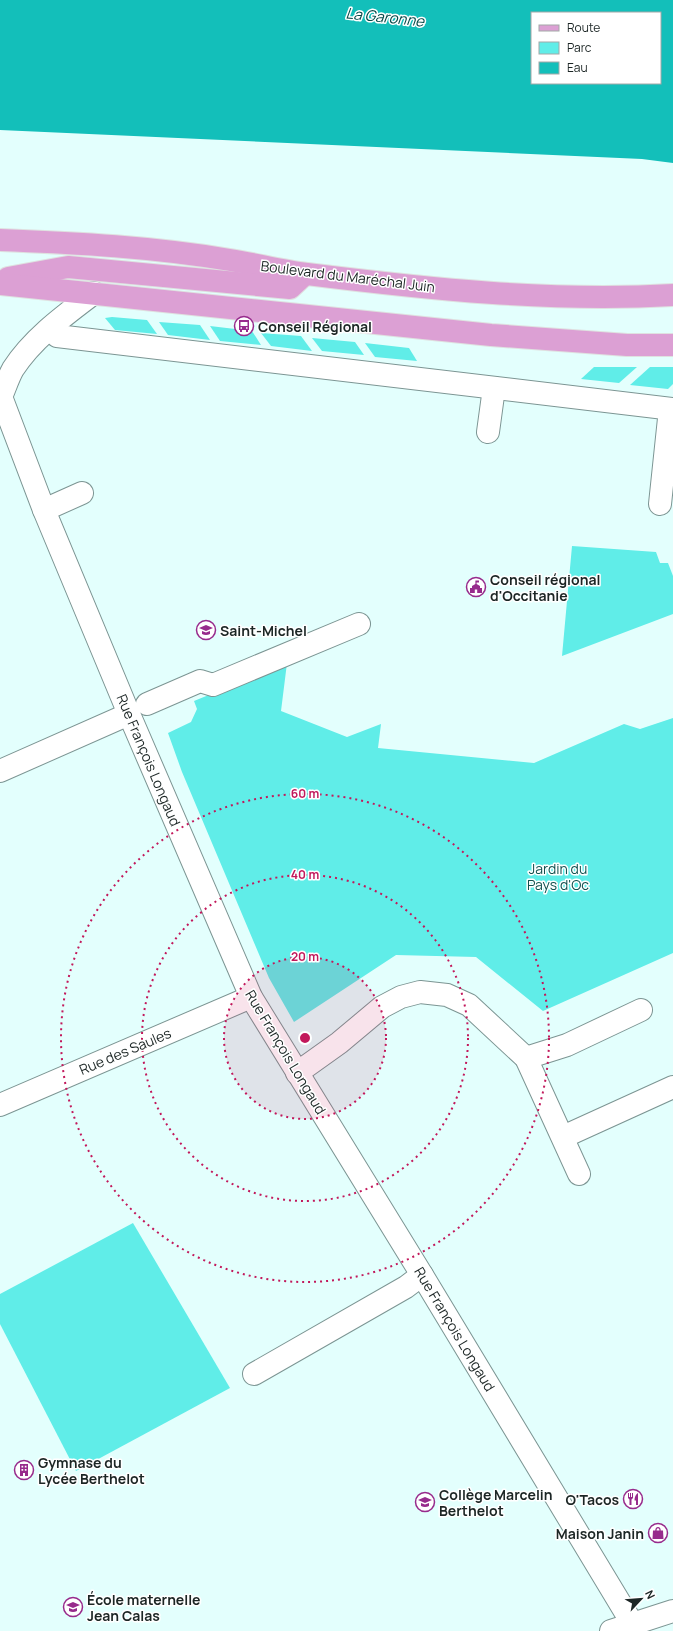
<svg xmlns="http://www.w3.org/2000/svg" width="673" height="1631" font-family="Manrope,sans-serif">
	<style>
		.green { fill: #60ede8 }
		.water { fill: #13bfba; fill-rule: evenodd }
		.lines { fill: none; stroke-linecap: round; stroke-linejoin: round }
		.minor-casing { stroke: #7c9593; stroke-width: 24 }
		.major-casing { stroke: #dfe1e0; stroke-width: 24 }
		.minor { stroke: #fff; stroke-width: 22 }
		.major { stroke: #dca0d4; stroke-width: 22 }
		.ring { fill: none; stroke: #c2185b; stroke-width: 2; stroke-dasharray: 2 4 }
		.labels { text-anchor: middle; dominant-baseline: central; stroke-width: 3; stroke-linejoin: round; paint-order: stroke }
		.street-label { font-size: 14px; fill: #1c2625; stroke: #fff }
		.poi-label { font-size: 14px; font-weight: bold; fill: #1c2625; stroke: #fff; text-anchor: start }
		.park-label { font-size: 14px; fill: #12514f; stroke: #fff }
		.water-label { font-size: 15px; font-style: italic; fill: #044947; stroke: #fff }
		.centre { fill: #c2185b; stroke: #fff; stroke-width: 2 }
		.ring-label { font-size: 12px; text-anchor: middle; font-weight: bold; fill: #c2185b; stroke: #fff; stroke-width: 3; stroke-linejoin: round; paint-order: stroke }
	</style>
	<rect width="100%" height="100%" fill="#e3fffd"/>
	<g class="green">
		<polygon points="112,317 147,320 157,334 115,330 105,318"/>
		<polygon points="159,322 200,325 210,340 168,335"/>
		<polygon points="210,326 252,331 261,345 220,341"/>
		<polygon points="261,333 301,336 312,351 271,346"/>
		<polygon points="312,338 355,342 364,355 322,351"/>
		<polygon points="365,343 409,348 417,361 375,357"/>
		<polygon points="594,367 637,367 619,383 581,379"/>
		<polygon points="650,367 673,367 673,384 668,389 630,385"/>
		<polygon points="572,546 656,552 660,563 668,563 673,576 673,614 562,656"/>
		<polygon points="287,663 281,711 347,737 381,724 378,748 534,763 624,724 640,729 673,718 673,953 543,1011 476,957 396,955 294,1022 269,978 182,772 168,733 191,722 197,709 194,701"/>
		<polygon points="133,1223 230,1388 76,1471 0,1324 0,1294"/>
	</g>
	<path class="water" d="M0,0h673v163l-31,-4 -642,-29zM532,13h128v70h-128z"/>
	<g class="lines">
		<g class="minor-casing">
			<g id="minor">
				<polyline points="57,336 673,409"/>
				<polyline points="0,394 44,510 129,714 251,997 422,1275 632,1623"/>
				<path d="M1,397c4,-9 7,-19 12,-28 20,-31 52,-54 81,-76"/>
				<polyline points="488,432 494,388"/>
				<polyline points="660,504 670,409"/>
				<polyline points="44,510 82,493"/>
				<polyline points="147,704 200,681 213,685 359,624"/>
				<polyline points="0,771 129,714"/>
				<polyline points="526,1058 567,1045 641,1010"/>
				<polyline points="297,1073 339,1043 382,1007 401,997 420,992 447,995 469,1005 526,1058 579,1174"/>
				<polyline points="0,1105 251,997"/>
				<polyline points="563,1137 673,1087"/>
				<polyline points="254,1374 406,1287 422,1275"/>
				<polyline points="611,1631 673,1611"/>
			</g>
		</g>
		<g class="major-casing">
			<g id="major">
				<path d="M0,240c77,3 154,7 230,20 26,4 51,11 77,14 121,15 244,28 366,21"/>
				<polyline points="8,278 68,267 290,288 305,274"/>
				<polyline points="0,284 491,335 627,345 673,345"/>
			</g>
		</g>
		<use href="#minor" class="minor"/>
		<use href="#major" class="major"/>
	</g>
	<circle cx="305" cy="1038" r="81" fill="#c2185b" fill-opacity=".12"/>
	<g class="ring">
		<circle cx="305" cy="1038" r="81"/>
		<circle cx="305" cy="1038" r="163"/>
		<circle cx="305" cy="1038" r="244"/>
	</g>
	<defs>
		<g id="bus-ring" transform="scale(1)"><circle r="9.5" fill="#fff" stroke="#972b8c" stroke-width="1.5"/><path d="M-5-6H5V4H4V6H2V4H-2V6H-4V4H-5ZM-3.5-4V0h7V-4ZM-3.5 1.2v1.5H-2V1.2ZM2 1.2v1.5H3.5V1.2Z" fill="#972b8c"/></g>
		<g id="civic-ring" transform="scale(1)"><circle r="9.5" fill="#fff" stroke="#972b8c" stroke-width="1.5"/><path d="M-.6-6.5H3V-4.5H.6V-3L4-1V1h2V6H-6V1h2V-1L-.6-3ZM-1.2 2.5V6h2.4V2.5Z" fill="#972b8c"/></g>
		<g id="school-ring" transform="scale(1)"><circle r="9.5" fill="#fff" stroke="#972b8c" stroke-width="1.5"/><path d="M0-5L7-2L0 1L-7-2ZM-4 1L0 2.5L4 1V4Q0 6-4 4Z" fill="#972b8c"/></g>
		<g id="building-ring" transform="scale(1)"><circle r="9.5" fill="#fff" stroke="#972b8c" stroke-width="1.5"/><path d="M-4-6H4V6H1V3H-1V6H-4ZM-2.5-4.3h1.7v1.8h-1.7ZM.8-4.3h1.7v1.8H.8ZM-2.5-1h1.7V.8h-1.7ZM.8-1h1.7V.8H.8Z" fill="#972b8c"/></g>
		<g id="restaurant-ring" transform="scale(1)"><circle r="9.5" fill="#fff" stroke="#972b8c" stroke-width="1.5"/><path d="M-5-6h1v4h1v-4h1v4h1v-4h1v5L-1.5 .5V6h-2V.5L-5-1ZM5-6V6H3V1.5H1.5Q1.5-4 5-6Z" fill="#972b8c"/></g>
		<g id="shop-ring" transform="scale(1)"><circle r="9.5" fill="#fff" stroke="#972b8c" stroke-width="1.5"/><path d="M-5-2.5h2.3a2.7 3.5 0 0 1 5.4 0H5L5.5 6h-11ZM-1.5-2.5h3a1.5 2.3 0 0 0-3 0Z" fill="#972b8c"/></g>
	</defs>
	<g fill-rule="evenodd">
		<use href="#bus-ring" x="244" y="326"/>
		<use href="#civic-ring" x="476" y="587"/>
		<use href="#school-ring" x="206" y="630"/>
		<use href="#building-ring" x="24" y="1470"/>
		<use href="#restaurant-ring" x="633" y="1499"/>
		<use href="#school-ring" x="425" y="1502"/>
		<use href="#shop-ring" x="658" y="1533"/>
		<use href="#school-ring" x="73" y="1607"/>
	</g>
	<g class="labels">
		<g class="street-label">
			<text transform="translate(348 276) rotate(7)">Boulevard du Maréchal Juin</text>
			<text transform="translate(149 760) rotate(67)">Rue François Longaud</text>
			<text transform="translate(125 1051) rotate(-23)">Rue des Saules</text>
			<text transform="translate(286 1052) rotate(59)">Rue François Longaud</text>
			<text transform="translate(455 1329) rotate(59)">Rue François Longaud</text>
		</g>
		<g class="poi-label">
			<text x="258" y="326">Conseil Régional</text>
			<text x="490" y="579">Conseil régional<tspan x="490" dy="16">d'Occitanie</tspan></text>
			<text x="220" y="630">Saint-Michel</text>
			<text x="38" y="1462">Gymnase du<tspan x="38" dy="16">Lycée Berthelot</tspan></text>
			<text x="439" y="1494">Collège Marcelin<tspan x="439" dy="16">Berthelot</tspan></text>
			<text x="619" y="1499" text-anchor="end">O'Tacos</text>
			<text x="644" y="1533" text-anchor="end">Maison Janin</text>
			<text x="87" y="1599">École maternelle<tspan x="87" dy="16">Jean Calas</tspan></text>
		</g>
		<g class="park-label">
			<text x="558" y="868">Jardin du<tspan x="558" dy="16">Pays d'Oc</tspan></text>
		</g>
		<g class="water-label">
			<text transform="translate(385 17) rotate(6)">La Garonne</text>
		</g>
	</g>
	<circle cx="305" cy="1038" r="6" class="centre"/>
	<g class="ring-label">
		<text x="305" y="798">60 m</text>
		<text x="305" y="879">40 m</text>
		<text x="305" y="961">20 m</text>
	</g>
	<rect x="531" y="12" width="130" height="72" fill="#ffffff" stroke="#a4a8a8"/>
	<rect x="539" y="25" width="20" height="6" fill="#dca0d4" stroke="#a4a8a8"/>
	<text x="567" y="32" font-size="12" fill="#1c2625">Route</text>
	<rect x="539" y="42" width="20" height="12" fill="#60ede8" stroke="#a4a8a8"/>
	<text x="567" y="52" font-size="12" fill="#1c2625">Parc</text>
	<rect x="539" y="62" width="20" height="12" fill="#13bfba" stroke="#a4a8a8"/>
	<text x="567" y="72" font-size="12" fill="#1c2625">Eau</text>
	<g transform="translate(641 1599) rotate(64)" stroke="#ffffff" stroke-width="3" paint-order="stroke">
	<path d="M0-3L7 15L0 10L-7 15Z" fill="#1c2625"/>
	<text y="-6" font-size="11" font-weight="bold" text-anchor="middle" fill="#1c2625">N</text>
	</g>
</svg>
